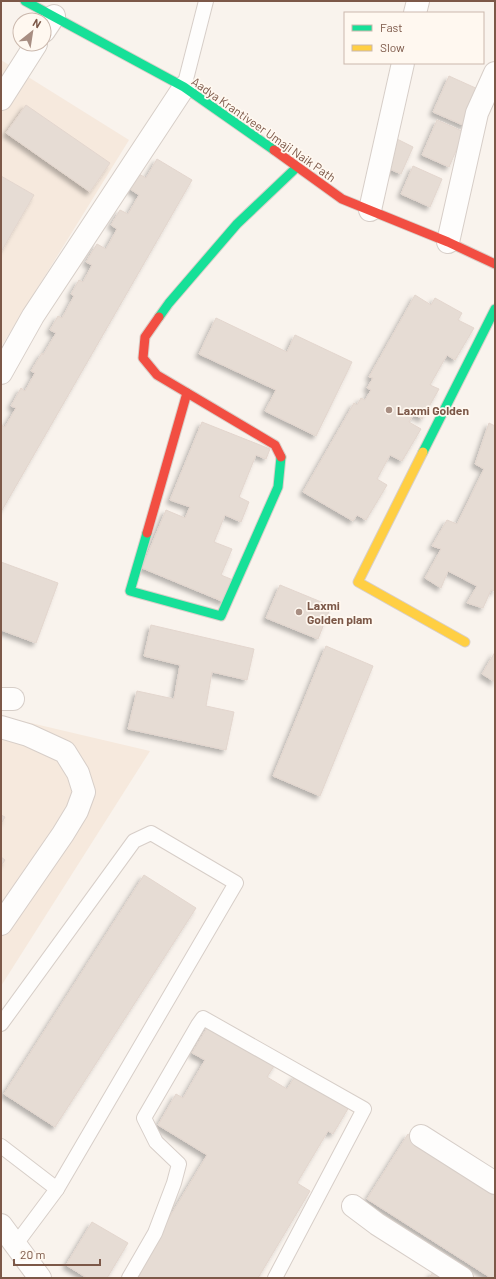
<svg xmlns="http://www.w3.org/2000/svg" width="496" height="1279" font-family="Barlow,sans-serif">
	<style>
		.residential { fill: #f6e9dd }
		.building { fill: #e6dcd4; stroke: #e3d6ce; filter: url(#shadow) }
		.lines { fill: none; stroke-linecap: round; stroke-linejoin: round }
		.lane-casing { stroke: #d7cec8; stroke-width: 16 }
		.street-casing { stroke: #d7cec8; stroke-width: 24 }
		.fast-casing { stroke: #d9cfc9; stroke-width: 11 }
		.slow-casing { stroke: #d9cfc9; stroke-width: 11 }
		.jam-casing { stroke: #d9cfc9; stroke-width: 11 }
		.lane { stroke: #fefdfc; stroke-width: 14 }
		.street { stroke: #fefdfc; stroke-width: 22 }
		.fast { stroke: #16e098; stroke-width: 9 }
		.slow { stroke: #ffcf43; stroke-width: 9 }
		.jam { stroke: #f24e42; stroke-width: 9 }
		.poi-dot { fill: #a88e82; stroke: #fff8f0; stroke-width: 1.5 }
		.labels { text-anchor: middle; dominant-baseline: central; stroke-width: 3.5; stroke-linejoin: round; paint-order: stroke }
		.street-label { font-size: 12px; fill: #7c5848; stroke: #fff8f0 }
		.poi-label { font-size: 12px; font-weight: bold; fill: #7c5848; stroke: #fff8f0; text-anchor: start }
	</style>
	<defs>
		<filter id="shadow"><feDropShadow dx="-3.5" dy="3.5" stdDeviation="2" flood-color="#0004"/></filter>
	</defs>
	<rect width="100%" height="100%" fill="#f9f3ed"/>
	<g class="residential">
		<polygon points="1,60 129,140 1,347"/>
		<polygon points="1,716 150,751 1,986"/>
	</g>
	<g class="building">
		<polygon points="449,76 480,90 465,126 433,112"/>
		<polygon points="26,105 110,163 90,192 6,133"/>
		<polygon points="437,120 464,132 449,167 422,155"/>
		<polygon points="397,139 413,147 401,174 385,167"/>
		<polygon points="157,159 192,180 1,512 1,425 5,427 16,408 11,406 21,388 25,391 35,373 31,371 42,353 43,355 56,333 50,330 58,316 62,318 74,296 71,294 79,280 83,282 92,265 86,262 97,244 106,249 117,229 111,225 120,210 128,214 139,195 130,189 139,174 146,178"/>
		<polygon points="413,166 442,179 430,207 401,194"/>
		<polygon points="1,176 34,195 1,252"/>
		<polygon points="415,295 431,305 435,298 462,313 458,320 474,328 455,360 447,355 430,385 439,389 422,419 414,414 409,422 421,429 402,461 390,455 377,479 387,485 366,520 357,515 353,521 303,492 354,403 357,405 361,398 365,400 371,390 367,388 373,378 369,377"/>
		<polygon points="216,318 287,352 295,335 352,362 316,436 265,411 276,390 199,354"/>
		<polygon points="202,422 270,449 266,459 256,455 239,497 249,502 241,522 225,515 214,542 232,549 221,575 233,580 224,602 142,568 166,510 185,518 190,507 170,500"/>
		<polygon points="489,423 495,426 495,591 491,590 483,608 467,603 477,586 448,571 441,588 425,578 441,549 432,546 447,520 457,524 484,469 475,464"/>
		<polygon points="1,562 58,583 36,643 1,630"/>
		<polygon points="280,585 331,606 318,639 266,618"/>
		<polygon points="151,625 254,649 247,680 212,672 206,706 234,712 226,750 128,729 137,691 174,699 180,665 144,656"/>
		<polygon points="326,646 373,666 320,796 273,776"/>
		<polygon points="495,652 495,682 482,674"/>
		<polygon points="1,815 5,817 1,824"/>
		<polygon points="1,857 5,860 1,866"/>
		<polygon points="144,875 196,908 55,1127 4,1094"/>
		<polygon points="210,1023 276,1063 267,1077 287,1089 296,1075 349,1107 333,1134 328,1131 297,1183 310,1191 258,1278 133,1278 207,1155 158,1125 176,1094 183,1098 205,1060 192,1053"/>
		<polygon points="408,1134 495,1190 495,1278 491,1278 367,1199"/>
		<polygon points="92,1222 128,1243 107,1278 87,1278 66,1265"/>
		<polygon points="433,1272 444,1278 429,1278"/>
	</g>
	<g class="lines">
		<g class="lane-casing">
			<g id="lane">
				<polyline points="184,87 206,1"/>
				<polyline points="1,1024 134,841 151,833 236,883 57,1189 16,1244"/>
				<polyline points="1,1146 57,1189"/>
				<polyline points="129,1278 155,1233 174,1183 179,1164 156,1142 144,1118 198,1025 203,1018 364,1109 275,1278"/>
			</g>
		</g>
		<g class="street-casing">
			<g id="street">
				<polyline points="415,13 418,1"/>
				<polyline points="44,31 54,16"/>
				<polyline points="1,99 36,44"/>
				<polyline points="370,210 403,63"/>
				<polyline points="448,242 477,113 495,73"/>
				<polyline points="1,373 33,316 184,87"/>
				<polyline points="1,699 13,699"/>
				<polyline points="1,727 28,735 65,752 78,773 84,792 77,811 63,834 1,924"/>
				<polyline points="421,1136 495,1183"/>
				<polyline points="353,1206 377,1224 462,1278"/>
				<polyline points="1,1225 40,1278"/>
			</g>
		</g>
		<g class="fast-casing">
			<g id="fast">
				<polyline points="25,1 184,87 274,150"/>
				<polyline points="159,317 169,303 237,224 297,167"/>
				<polyline points="423,452 495,309"/>
				<polyline points="147,533 130,591 221,616 278,487 281,457"/>
			</g>
		</g>
		<g class="slow-casing">
			<polyline id="slow" points="423,452 358,582 465,642"/>
		</g>
		<g class="jam-casing">
			<g id="jam">
				<polyline points="274,150 342,199 448,242 495,264"/>
				<polyline points="159,317 145,337 143,358 157,375 275,445 281,457"/>
				<polyline points="147,533 187,393"/>
			</g>
		</g>
		<use href="#lane" class="lane"/>
		<use href="#street" class="street"/>
		<use href="#fast" class="fast"/>
		<use href="#slow" class="slow"/>
		<use href="#jam" class="jam"/>
	</g>
	<g class="poi-dot">
		<circle cx="389" cy="410" r="4"/>
		<circle cx="299" cy="612" r="4"/>
	</g>
	<g class="labels">
		<g class="street-label">
			<text transform="translate(264 129) rotate(35)">Aadya Krantiveer Umaji Naik Path</text>
		</g>
		<g class="poi-label">
			<text x="397" y="410">Laxmi Golden</text>
			<text x="307" y="605">Laxmi<tspan x="307" dy="14">Golden plam</tspan></text>
		</g>
	</g>
	<rect width="496" height="1279" fill="none" stroke="#7c5848" stroke-width="4"/>
	<rect x="344" y="12" width="140" height="52" fill="#fff8f0" stroke="#cbb8ad"/>
	<rect x="352" y="25" width="20" height="6" fill="#16e098" stroke="#cbb8ad"/>
	<text x="380" y="32" font-size="12" fill="#7c5848">Fast</text>
	<rect x="352" y="45" width="20" height="6" fill="#ffcf43" stroke="#cbb8ad"/>
	<text x="380" y="52" font-size="12" fill="#7c5848">Slow</text>
	<g transform="translate(32 32) rotate(30)"><circle r="19" fill="#fff8f0" stroke="#cbb8ad"/>
	<path d="M0-3L7 15L0 10L-7 15Z" fill="#a88e82"/>
	<text y="-6" font-size="11" font-weight="bold" text-anchor="middle" fill="#7c5848">N</text>
	</g>
	<path d="M14 1259v6h86v-6" fill="none" stroke="#7c5848" stroke-width="2"/>
	<text x="20" y="1259" font-size="12" fill="#7c5848" stroke="#fff8f0" stroke-width="3" paint-order="stroke">20 m</text>
</svg>
